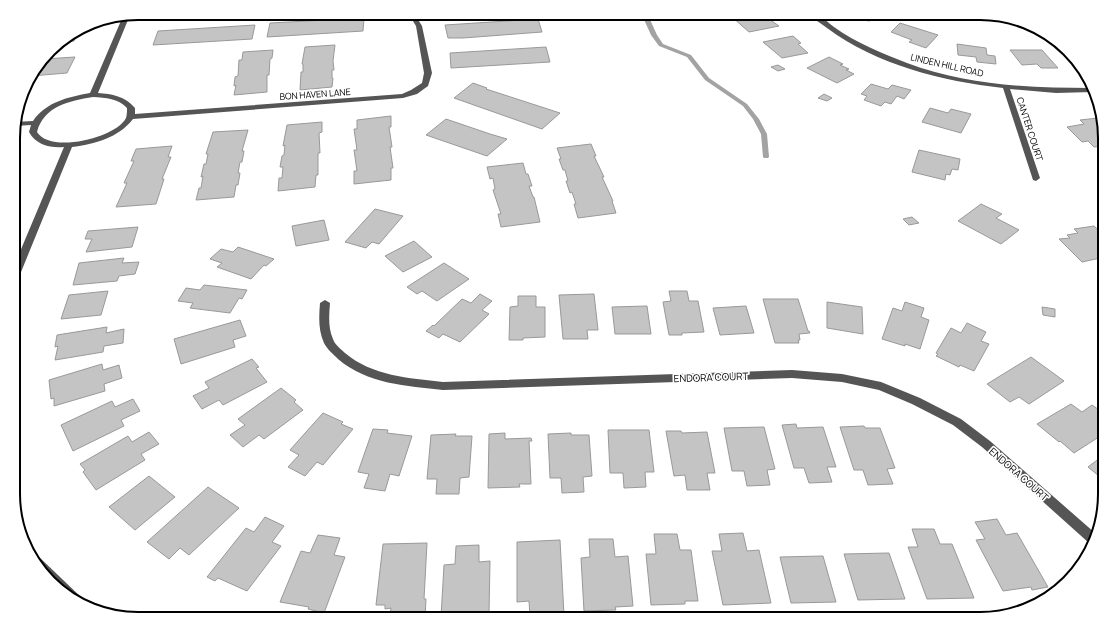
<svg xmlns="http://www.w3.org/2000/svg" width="1118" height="632" font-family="Manrope,sans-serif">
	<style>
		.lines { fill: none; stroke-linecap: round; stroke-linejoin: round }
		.stream { fill: #a3a3a3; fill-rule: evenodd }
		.building { fill: #c4c4c4; stroke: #999 }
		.minor { fill: #555; fill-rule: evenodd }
		.labels { text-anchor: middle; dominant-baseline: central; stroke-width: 3.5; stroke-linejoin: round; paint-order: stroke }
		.far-street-label { font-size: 9px; fill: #000; stroke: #fff }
		.street-label { font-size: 10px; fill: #000; stroke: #fff }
		.rim { fill: none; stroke: #000; stroke-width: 2 }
	</style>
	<rect width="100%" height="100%" fill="#fff"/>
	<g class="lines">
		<polygon class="stream" points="641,13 647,13 657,35 663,44 691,55 709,78 747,104 759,119 767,134 769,157 768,158 764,158 763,157 761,134 753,119 743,106 705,80 687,57 659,46 651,35"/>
	</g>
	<g class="building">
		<polygon points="165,13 226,13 226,14 163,17"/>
		<polygon points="754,13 765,20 769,19 779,26 749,32 732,17"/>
		<polygon points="860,13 886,13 892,17 868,21 858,14"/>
		<polygon points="364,18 363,31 267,37 270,23"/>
		<polygon points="538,19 542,32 463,38 448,38 445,25"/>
		<polygon points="900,23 938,35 926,48 909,42 912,40 891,32"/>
		<polygon points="255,25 252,39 153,45 158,31"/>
		<polygon points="80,29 74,41 58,42"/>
		<polygon points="793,36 801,43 798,44 808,53 782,58 763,42"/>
		<polygon points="957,44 986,48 987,55 995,56 996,64 977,62 976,57 958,55"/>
		<polygon points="335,45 333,61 334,70 332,70 332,78 333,78 332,87 300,90 301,72 303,72 303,64 302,64 305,47"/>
		<polygon points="546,47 550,62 451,68 450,53"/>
		<polygon points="273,50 272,58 270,59 269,75 267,75 267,92 234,95 236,85 234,86 235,77 238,76 239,60 242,60 243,52"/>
		<polygon points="1010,50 1042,50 1058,68 1041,68 1037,64 1022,65"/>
		<polygon points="75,57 67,73 31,76 44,59"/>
		<polygon points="829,57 843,64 840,65 849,69 846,70 854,74 837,83 807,68"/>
		<polygon points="778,65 785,69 778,71 771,67"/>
		<polygon points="473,83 487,88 486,89 560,113 542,129 454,98"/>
		<polygon points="871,84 888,89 892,85 911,90 904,99 897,96 891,104 885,102 881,106 864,100 867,96 861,94"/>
		<polygon points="824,94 832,98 827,101 818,98"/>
		<polygon points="930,108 948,113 951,109 971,114 961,133 922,122"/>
		<polygon points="391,116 391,127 389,127 392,147 390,147 393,168 391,168 391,180 354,184 354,171 357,171 354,150 357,150 354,129 357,129 357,120"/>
		<polygon points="1098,118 1102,122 1104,129 1102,130 1105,132 1105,146 1094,147 1088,141 1082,142 1067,127 1084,124 1080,120"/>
		<polygon points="446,119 490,134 507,139 487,156 426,135"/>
		<polygon points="322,122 322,132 319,133 320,153 318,153 318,175 316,175 315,187 278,191 279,178 282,178 283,167 280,167 282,156 284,155 285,145 283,146 287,125"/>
		<polygon points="248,130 242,151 244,151 242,162 240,162 238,173 240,173 238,185 236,185 234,197 196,200 199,188 201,188 203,176 201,177 204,164 206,164 208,154 206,154 213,132"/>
		<polygon points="591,144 596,156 594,156 604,177 602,177 613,201 612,201 616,213 578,218 574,204 576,204 572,192 570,193 566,181 568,181 565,170 563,170 559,159 561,159 557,148"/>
		<polygon points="172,146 168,157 171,157 162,179 164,179 156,204 116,207 127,183 124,183 134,161 131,161 136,149"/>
		<polygon points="919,150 960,159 958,170 952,169 950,175 946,174 945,180 912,172"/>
		<polygon points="523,163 526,174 528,174 532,186 529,186 533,197 534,197 540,222 501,227 498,214 501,214 493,190 495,189 493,178 490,179 487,167"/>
		<polygon points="981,204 1002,214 996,218 1019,230 1001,244 958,221"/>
		<polygon points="375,209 403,216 379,244 372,242 366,248 345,242"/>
		<polygon points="912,217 919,223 909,225 903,219"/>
		<polygon points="324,220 329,240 296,246 292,226"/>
		<polygon points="1094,226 1105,236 1105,257 1082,262 1059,239 1070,238 1067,235 1078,233 1074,229"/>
		<polygon points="138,227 132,247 86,252 92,239 85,239 88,231"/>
		<polygon points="414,241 432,257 403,272 385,256"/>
		<polygon points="238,247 274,259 266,266 264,265 251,279 217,267 222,263 210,259 221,249 233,252"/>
		<polygon points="124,258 122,263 139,262 135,274 119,276 117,281 73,285 79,263"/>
		<polygon points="444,263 469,279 437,301 422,291 417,294 407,287"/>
		<polygon points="204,285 247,290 242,299 239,298 230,313 190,308 193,303 178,301 186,288 200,290"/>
		<polygon points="108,291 101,315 61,319 69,295"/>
		<polygon points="669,291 687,291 689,301 698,301 704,332 682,333 682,335 669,335 663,302 671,301"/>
		<polygon points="480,294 492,301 482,310 489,314 460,342 443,334 439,338 426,331 433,325 434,326 462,299 471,303"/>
		<polygon points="594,294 598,330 587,330 588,339 563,339 559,295"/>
		<polygon points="518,296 536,296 536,307 545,307 545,337 523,338 523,340 509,340 510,307 518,306"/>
		<polygon points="763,299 798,299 808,331 809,331 810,333 799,334 800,340 798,340 799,343 775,343"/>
		<polygon points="827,302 862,307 863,334 827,328"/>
		<polygon points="905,302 924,308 921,317 929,320 920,349 905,344 905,346 882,339 893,308 902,311"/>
		<polygon points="647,306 651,334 615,334 612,307"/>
		<polygon points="746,306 754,333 720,335 713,308"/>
		<polygon points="1042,307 1055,309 1055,317 1043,315"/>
		<polygon points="240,320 246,336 233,340 235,347 181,364 174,339"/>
		<polygon points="967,323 986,332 981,341 989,344 974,371 960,365 959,367 936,356 938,354 936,353 951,328 961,333"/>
		<polygon points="107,327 106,333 124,329 123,343 104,346 103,352 55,360 58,346 55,347 57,335"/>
		<polygon points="1031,357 1064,381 1029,404 1019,397 1010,402 987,384"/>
		<polygon points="252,359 259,367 256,368 267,382 223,405 219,400 202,409 193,396 209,388 205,382"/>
		<polygon points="102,364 103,370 119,365 122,378 104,384 105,391 54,406 54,398 51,399 49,380"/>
		<polygon points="281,388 296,400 294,402 303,410 264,439 259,435 243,447 230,435 245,425 238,419"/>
		<polygon points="133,399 140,411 121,420 124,426 73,451 61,425 112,401 115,407"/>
		<polygon points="1071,404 1082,412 1092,405 1105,414 1105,423 1099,426 1105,430 1105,433 1074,453 1060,441 1059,442 1037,424"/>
		<polygon points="323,413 343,422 341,424 353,429 323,465 317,462 305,476 288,467 299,455 290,450"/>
		<polygon points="796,424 797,428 823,427 836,467 827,467 832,482 809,483 804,468 794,468 782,425"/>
		<polygon points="864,426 865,428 880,428 895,468 887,469 893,484 868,485 863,470 854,470 840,427"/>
		<polygon points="764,427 775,469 767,470 770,485 747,486 744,471 732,471 724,428"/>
		<polygon points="373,429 388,430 387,433 412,436 399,476 390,474 385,491 364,488 369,474 358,472"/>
		<polygon points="608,430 649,430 654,472 645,472 646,487 624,488 623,473 610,473"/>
		<polygon points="666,431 681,431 682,433 707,432 715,473 707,473 710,490 687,490 685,475 674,476"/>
		<polygon points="149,432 159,444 141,454 145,460 96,490 83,472 85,470 80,464 128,436 132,442"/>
		<polygon points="505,433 505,439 531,438 532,441 529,441 531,484 519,484 520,487 488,488 489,434"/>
		<polygon points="571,433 571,435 589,435 592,476 583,477 584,492 562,493 561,478 550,478 548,434"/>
		<polygon points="456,434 455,436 472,436 469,477 460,478 459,494 436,494 437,479 427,479 431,435"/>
		<polygon points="1105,454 1105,481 1088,467"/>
		<polygon points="149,476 175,497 135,530 109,507"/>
		<polygon points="208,487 239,508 189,555 180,548 169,559 147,542"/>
		<polygon points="265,517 284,526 272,542 281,546 247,591 218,578 215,581 207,577 246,528 254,532"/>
		<polygon points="997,519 1006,535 1017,533 1048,587 1032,590 1031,587 1003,591 976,540 985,539 975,522"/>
		<polygon points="912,529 934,529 940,544 952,544 974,598 927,599 908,547 918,547"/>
		<polygon points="743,533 747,551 759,550 771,603 723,605 712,551 722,551 719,534"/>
		<polygon points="654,534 677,534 680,550 691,550 698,601 685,601 685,604 651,605 646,554 656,554"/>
		<polygon points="318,535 340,538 334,555 345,557 324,613 308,609 309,607 280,602 301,551 310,553"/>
		<polygon points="589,539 613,539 615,557 628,556 633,606 615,607 616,610 584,611 581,558 590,557"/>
		<polygon points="560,540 564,615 530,616 529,601 517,602 517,542"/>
		<polygon points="427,543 424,599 426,599 425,618 389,619 391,608 385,609 385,605 376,605 383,544"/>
		<polygon points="479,545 479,562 490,561 489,613 476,613 475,616 441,617 444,565 455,564 456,546"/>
		<polygon points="889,553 905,599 858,600 844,554"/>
		<polygon points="823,556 836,602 791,603 780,557"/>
	</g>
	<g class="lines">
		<g class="minor">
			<path d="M408,13h6l8,13 10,47 -4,13 -11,8 -14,4 -270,21c-15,19 -38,25 -61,28l-53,130 -5,3v-14l50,-119c-14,1 -28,-2 -35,-15l2,-7 -17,1v-4l19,-1c13,-19 35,-24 57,-28l33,-77 7,-1 -32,78c14,1 27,3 37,15v6l267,-20 9,-4 11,-7 2,-10 -8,-47zM93,97c13,1 25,1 34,11 0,3 0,7 -1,10 -10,20 -76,36 -89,14 7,-26 32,-31 56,-35z"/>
			<path d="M808,13c10,0 17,7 26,14 22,16 48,26 73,36 58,22 122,25 183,25l2,4 -36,1 -46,-4 30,89 -4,3 -3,-1 -30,-92c-61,-7 -126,-23 -176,-60 -6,-5 -14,-9 -19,-15z"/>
			<path d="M325,300l5,3c-1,12 -2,25 3,36 2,6 8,10 12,14 27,23 64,25 98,29l349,-12 50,4 39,8 39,16 41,21 29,22 105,92 -3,11 -3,-1 -107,-96 -29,-22 -41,-21 -33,-14 -37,-8 -50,-4 -349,12c-36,-4 -76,-6 -105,-31 -5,-5 -11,-10 -14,-16 -6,-13 -5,-27 -4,-40z"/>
			<polygon points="33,554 38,556 83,599 84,604 76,602 34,563 31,555"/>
		</g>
	</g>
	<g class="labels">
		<g class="far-street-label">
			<text transform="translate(947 65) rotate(13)">LINDEN HILL ROAD</text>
			<text transform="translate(315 94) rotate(-4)">BON HAVEN LANE</text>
			<text transform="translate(1030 129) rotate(72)">CANTER COURT</text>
		</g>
		<g class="street-label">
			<text transform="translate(711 377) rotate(-2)">ENDORA COURT</text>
			<text transform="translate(1019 474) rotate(41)">ENDORA COURT</text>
		</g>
	</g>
	<path d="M0 0H1118V632H0ZM138 20H980A118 118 0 0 1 1098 138V494A118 118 0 0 1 980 612H138A118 118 0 0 1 20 494V138A118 118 0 0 1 138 20Z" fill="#fff" fill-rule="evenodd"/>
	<path class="rim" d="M138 20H980A118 118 0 0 1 1098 138V494A118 118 0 0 1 980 612H138A118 118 0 0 1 20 494V138A118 118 0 0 1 138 20Z"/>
</svg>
